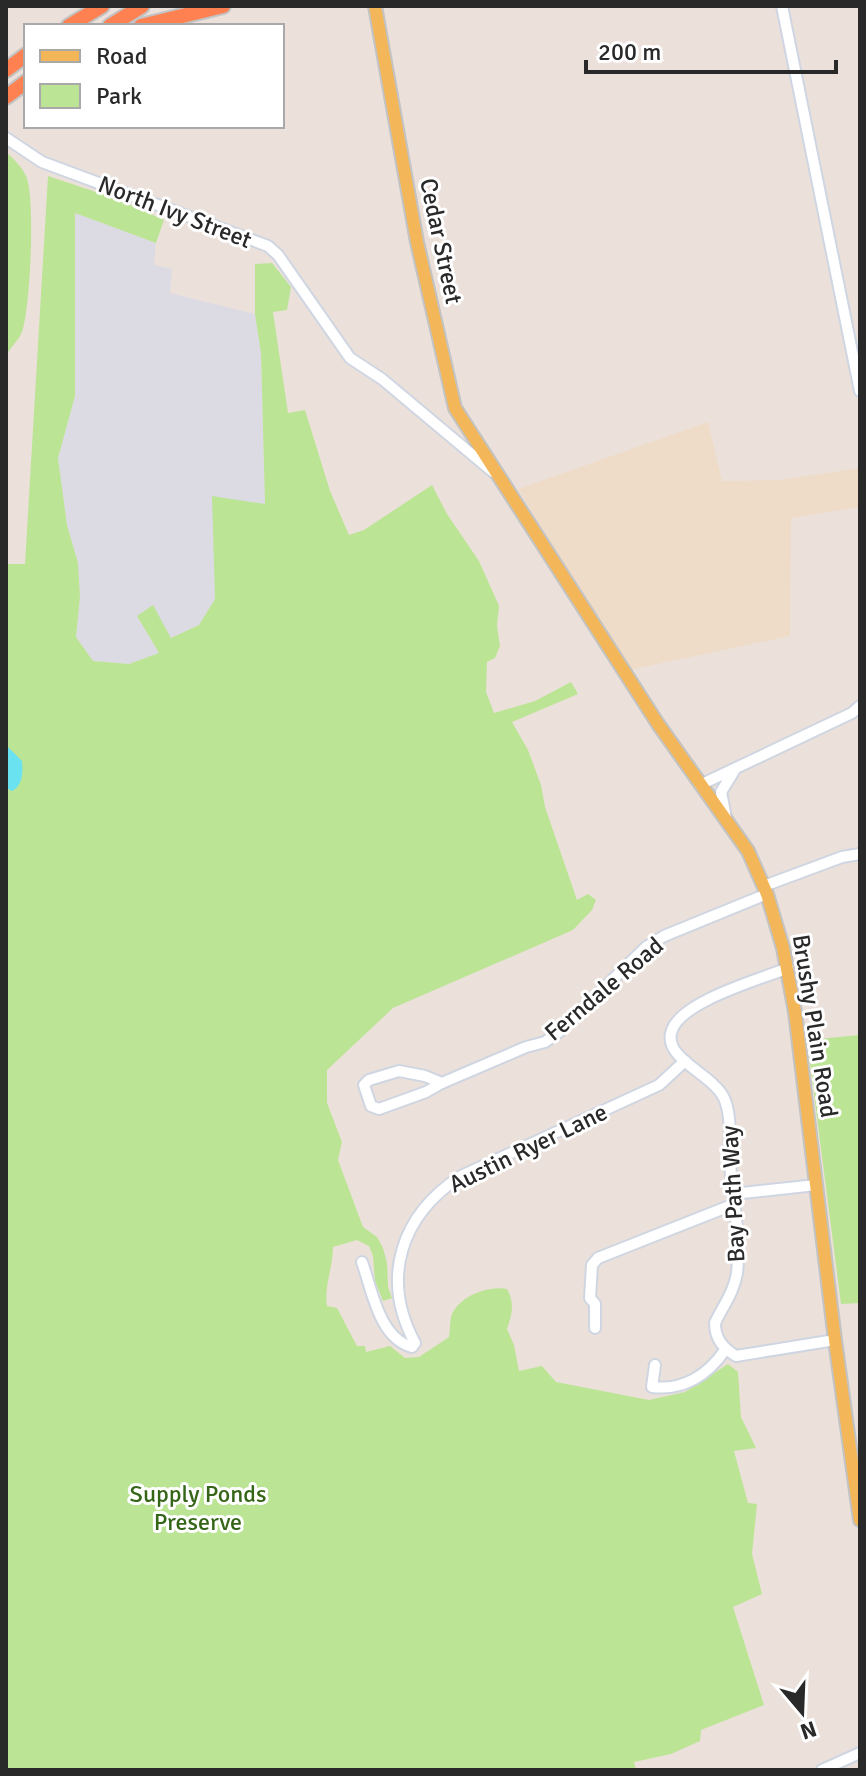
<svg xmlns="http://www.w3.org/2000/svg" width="866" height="1776" font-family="Signika,sans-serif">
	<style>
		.industrial { fill: #dcdbe3 }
		.education { fill: #eedcc9 }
		.green { fill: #bce495 }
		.water { fill: #6ae2f0 }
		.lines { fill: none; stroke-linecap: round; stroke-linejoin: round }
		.minor-casing { stroke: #cfd6e2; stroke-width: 14 }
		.major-casing { stroke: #c3c3c3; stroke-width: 16 }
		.highway-casing { stroke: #c3c3c3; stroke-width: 18 }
		.minor { stroke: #fff; stroke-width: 10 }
		.major { stroke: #f3b658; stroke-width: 12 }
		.highway { stroke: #ff8151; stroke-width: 14 }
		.labels { text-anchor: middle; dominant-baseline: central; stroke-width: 6; stroke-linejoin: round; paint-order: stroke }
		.street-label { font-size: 24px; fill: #292929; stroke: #fff }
		.park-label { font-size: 24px; fill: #356618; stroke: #fff }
	</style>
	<rect width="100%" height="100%" fill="#ebe1da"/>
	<polygon class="industrial" points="75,212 156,243 154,265 172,269 170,293 255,314 261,353 265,505 215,557 215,599 199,625 171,638 137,616 159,653 129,664 93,661 76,637 80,597 78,563 67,525 58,458 75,396"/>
	<polygon class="education" points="708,422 722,481 780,480 860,468 860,507 791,518 790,636 629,670 518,489"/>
	<g class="green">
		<path d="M6,152c7,6 16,15 20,24 10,21 4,134 -4,156 -4,10 -14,16 -16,27z"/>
		<path d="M48,176l66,22 50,22 -8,23 -81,-30v183l-17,62 9,67 11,38 2,34 -4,40 17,24 36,3 30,-11 -22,-37 16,-11 18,33 28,-13 16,-26 -3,-103 53,8 -4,-151 -6,-39v-50l17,-1 19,24 -4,23 -14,2 15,101 17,-3 25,81 19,44 15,-5 68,-45 15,29 32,47 20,45 -2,20 3,20 -5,12 -8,4 -1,30 8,21 41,-12 36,-19 7,12 -66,28 16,28 13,35 4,22 32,93 11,-6 8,6 -4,10 -19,20 -180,78 -66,62v33l15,39 -4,18 25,67 14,10 6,11 4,15 1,24 4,11 -9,3 -8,-20 -2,-25 -4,-10 -12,-6 -24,7c0,21 -9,38 -6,59l10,2 20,38h8l1,6 24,-6 15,12 14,-1 30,-20c1,-6 1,-14 2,-20 6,-20 37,-32 56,-28 8,14 5,26 0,40l7,16 5,26 23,-5 14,16 93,18 36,-8 43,-28 10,8 3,45 15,31 -22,3 14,52 9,1 -5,50 10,40 -29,13 31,98 -63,25 -1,11 -29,13 -37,8 2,8h-630v-1206h19z"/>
		<polygon points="860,1035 860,1303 841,1304 807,1040"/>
	</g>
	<path class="water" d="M6,745l16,16c1,10 1,25 -10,30l-6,-3z"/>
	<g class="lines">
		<g class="minor-casing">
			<g id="minor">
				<polyline points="782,6 860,391"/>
				<polyline points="6,138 42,162 268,246 278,255 350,358 382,379 493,472"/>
				<polyline points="700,785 852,713 860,706"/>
				<polyline points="726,818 721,792 734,771"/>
				<polyline points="764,886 842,857 860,854"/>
				<path d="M788,968c-27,11 -106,33 -116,62 -11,28 41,44 52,68 9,21 4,44 6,66 3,35 11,74 7,109 -3,19 -14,33 -22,50 0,16 8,25 21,33l99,-16"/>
				<polygon points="399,1071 425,1076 442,1083 426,1092 379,1109 371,1106 364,1085 369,1080"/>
				<polyline points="442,1083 526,1047 545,1042 559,1032 646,947 664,936 767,894"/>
				<polyline points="733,1194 816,1185"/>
				<path d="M362,1262c10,28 17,76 50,85l3,-4c-35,-65 -14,-128 46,-167l198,-91 26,-24"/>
				<polyline points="595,1328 595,1304 590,1298 592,1265 598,1258 732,1205"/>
				<path d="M655,1365l-3,22c31,4 56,-12 73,-37"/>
				<polyline points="822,1770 860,1753"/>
			</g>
		</g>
		<g class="major-casing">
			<polyline id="major" points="375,6 417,242 455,408 658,724 748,851 767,894 783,948 795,1012 835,1340 860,1520"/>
		</g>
		<g class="highway-casing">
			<g id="highway">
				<polyline points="69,26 102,6"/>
				<polyline points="110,26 142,6"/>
				<polyline points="141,26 223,6"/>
				<polyline points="6,70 26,55"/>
				<polyline points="6,97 26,82"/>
			</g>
		</g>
		<use href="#minor" class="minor"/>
		<use href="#major" class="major"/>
		<use href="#highway" class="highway"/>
	</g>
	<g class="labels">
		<g class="street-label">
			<text transform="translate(175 212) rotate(21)">North Ivy Street</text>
			<text transform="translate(441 241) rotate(78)">Cedar Street</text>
			<text transform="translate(604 989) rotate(-40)">Ferndale Road</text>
			<text transform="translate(815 1026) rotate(81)">Brushy Plain Road</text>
			<text transform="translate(528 1148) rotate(-26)">Austin Ryer Lane</text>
			<text transform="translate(733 1194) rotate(-93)">Bay Path Way</text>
		</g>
		<g class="park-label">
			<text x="198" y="1494">Supply Ponds<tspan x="198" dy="28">Preserve</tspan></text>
		</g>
	</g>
	<rect width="866" height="1776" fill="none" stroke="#292929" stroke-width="16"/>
	<rect x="24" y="24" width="260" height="104" fill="#ffffff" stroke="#a9a9a9" stroke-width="2"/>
	<rect x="40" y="50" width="40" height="12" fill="#f3b658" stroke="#a9a9a9" stroke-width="2"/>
	<text x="96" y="64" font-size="24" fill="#292929">Road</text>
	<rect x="40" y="84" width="40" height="24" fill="#bce495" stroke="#a9a9a9" stroke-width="2"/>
	<text x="96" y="104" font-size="24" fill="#292929">Park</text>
	<g transform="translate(802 1712) rotate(161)" stroke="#ffffff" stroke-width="6" paint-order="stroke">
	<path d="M0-6L14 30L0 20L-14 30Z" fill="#292929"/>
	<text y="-12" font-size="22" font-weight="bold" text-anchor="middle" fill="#292929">N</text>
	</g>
	<path d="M586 60v12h250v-12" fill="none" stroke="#292929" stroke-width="4"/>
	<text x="598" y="60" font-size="24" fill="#292929" stroke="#ffffff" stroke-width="6" paint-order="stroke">200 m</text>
</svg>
